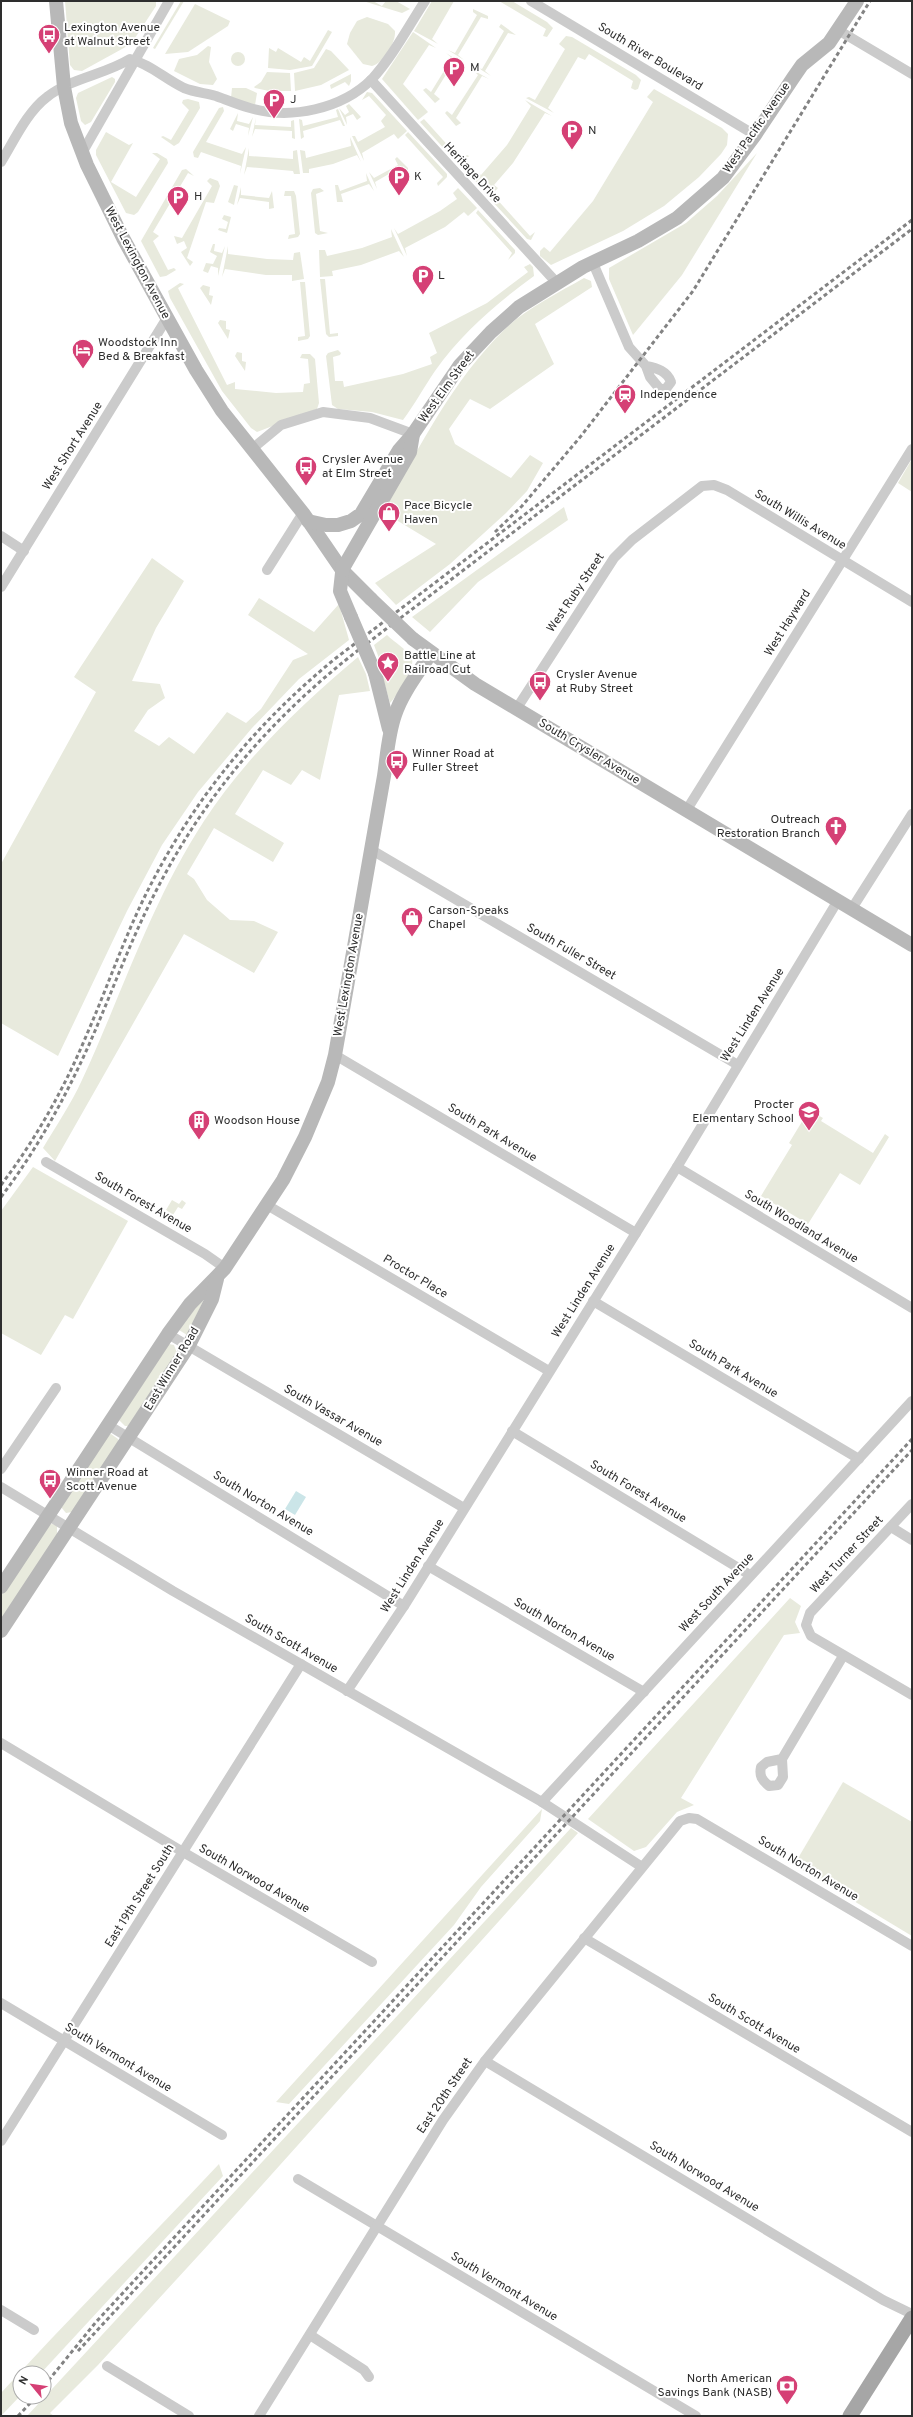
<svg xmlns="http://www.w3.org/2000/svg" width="913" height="2417" font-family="Overpass,sans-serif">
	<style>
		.green { fill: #e8eadd }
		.water { fill: #cbe5e8 }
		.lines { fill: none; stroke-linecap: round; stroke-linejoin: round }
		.street { stroke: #cbcbcb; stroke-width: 10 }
		.secondary { stroke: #b8b8b8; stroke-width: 14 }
		.primary { stroke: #a6a6a6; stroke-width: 15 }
		.rail { stroke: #838383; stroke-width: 3; stroke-dasharray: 4 3; stroke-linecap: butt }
		.secondary-bridge { stroke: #b8b8b8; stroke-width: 14 }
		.labels { text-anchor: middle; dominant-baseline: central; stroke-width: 4; stroke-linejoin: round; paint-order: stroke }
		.poi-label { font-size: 12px; fill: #2e2e2e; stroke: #fff; text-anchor: start }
		.street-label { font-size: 12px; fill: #2e2e2e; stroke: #fff }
	</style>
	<rect width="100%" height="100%" fill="#fff"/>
	<g class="green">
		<polygon points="65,1 156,1 156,6 131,44 82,71 74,70 70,65"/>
		<polygon points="181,1 184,1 155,49 153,48"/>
		<polygon points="363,1 373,1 382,6 386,1 396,1 410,9 402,13"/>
		<polygon points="432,1 454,1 432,39 438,44 414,31"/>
		<polygon points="499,1 512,1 547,22 553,28 547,37 543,36 546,29"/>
		<polygon points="195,4 230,21 228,26 188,52 165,54"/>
		<polygon points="473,9 488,16 488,19 481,17 458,55 464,60 448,50 455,53 477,15 473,12"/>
		<path d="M367,17l21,7 7,7c1,12 -12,32 -23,35l-9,-2 -16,-20 3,-11 7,-12z"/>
		<polygon points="501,24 516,35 508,33 485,71 491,76 475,66 482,69 504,31 499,27"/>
		<polygon points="328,30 332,32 312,66 290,70 268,68 269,48 276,52 278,48 301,62 304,57 310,61"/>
		<polygon points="413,32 436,48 429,45 403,84 428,112 418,120 382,79"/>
		<polygon points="566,36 572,37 636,75 641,80 638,89 635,90 631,88 633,81 589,54 585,60 578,57 548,108 554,113 526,98 529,97 535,100 565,49 559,44"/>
		<polygon points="208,46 211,47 209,62 217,79 213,85 200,84 174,71 179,59 197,55"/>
		<polygon points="326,49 331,51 349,70 321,85 295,91 294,73 314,68"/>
		<circle cx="238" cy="59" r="7"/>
		<polygon points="446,53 462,63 455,60 434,94 440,99 435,103 423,90 426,88 431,92 452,58"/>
		<polygon points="473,70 489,79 482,76 456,118 461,123 456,126 445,113 447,111 452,115 478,75"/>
		<polygon points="267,72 290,73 291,91 269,91 255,88 254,87 261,82"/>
		<polygon points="351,74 351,81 349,86 345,82 331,89 330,85"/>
		<polygon points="112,77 115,79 115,82 91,122 85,125 81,121 76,98 78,93"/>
		<polygon points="232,88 246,88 257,93 255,105 231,98"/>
		<polygon points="654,89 722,128 728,134 727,145 721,154 699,177 664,206 623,231 551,265 540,256 540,251 544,247 550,252 593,201 653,102 647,97"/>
		<polygon points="367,92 372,93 407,131 398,139 394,134 362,153 364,161 352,136 355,136 358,142 385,127 381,121 386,115 369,96 362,100"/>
		<polygon points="188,99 199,102 200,108 179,143 174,146 161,137 163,136 171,140 189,110 182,103 183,100"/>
		<polygon points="525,100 552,116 545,113 513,163 494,185 498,188 489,197 471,176 475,171 481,175 507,145 531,106"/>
		<polygon points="349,104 361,117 357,120 353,114 346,117 347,125 339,108 345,115 349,112 346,106"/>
		<polygon points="223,107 224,111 206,142 242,154 246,147 240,174 241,166 201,152 198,158 194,157 193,152 219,108"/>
		<polygon points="338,109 345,126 343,126 340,120 303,131 304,137 301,139 299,119 302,120 303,126 338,117 336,110"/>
		<polygon points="238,113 237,121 249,124 253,117 248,136 249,128 236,124 233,131 230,129"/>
		<polygon points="256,117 255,125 291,127 291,121 294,120 295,139 292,138 292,131 255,129 252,137"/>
		<polygon points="424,119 461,160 467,155 469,156 461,164 457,163 420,122"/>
		<polygon points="106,132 129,145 133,143 111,182 136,197 160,159 152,153 157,153 167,159 168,163 138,212 134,215 126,213 96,155 96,150"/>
		<polygon points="408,132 447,174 447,177 438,186 437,183 443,177 405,135"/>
		<polygon points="350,137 361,162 357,155 333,164 309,169 309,173 303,173 300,150 305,151 306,158 351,146"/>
		<polygon points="249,148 249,156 293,159 293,151 297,150 300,174 294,174 293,171 247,167 244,175"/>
		<polygon points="757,153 682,275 633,335 609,279 609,268 686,223 717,196"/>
		<polygon points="397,157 408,168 408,172 405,173 401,167 375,182 377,189 369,172 374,178 398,165 395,159"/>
		<polygon points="186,169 194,176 188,173 153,232 159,236 153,241 168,270 174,268 176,270 166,276 160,277 141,241 182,170"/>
		<polygon points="366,173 374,191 369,184 341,194 343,202 337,202 335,185 338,185 340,191 367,181"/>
		<polygon points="210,178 218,181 220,186 214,203 206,202 187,258 193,262 190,266 181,252 187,248 184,241 177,244 174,236 182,238 212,186 207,181"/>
		<polygon points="234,185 238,186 234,205 228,202"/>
		<polygon points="241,187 241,195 269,198 272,191 274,208 269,209 269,202 240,198 237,205"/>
		<polygon points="320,188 324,191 316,194 320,231 328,233 318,235 315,233 311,193 313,189"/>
		<polygon points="458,188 477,208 468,216 464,212 445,227 405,248 407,256 394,228 398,234 440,211 457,199 453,193"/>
		<polygon points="285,191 294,191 296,196 300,234 298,237 288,239 289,235 295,234 291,196 284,196"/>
		<polygon points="494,196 530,236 535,232 531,240 527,239 490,199"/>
		<polygon points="478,210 515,250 515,253 508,260 512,253 476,213"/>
		<polygon points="224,215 231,217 227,233 218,230 219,228 226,229 228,222 222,219"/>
		<polygon points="391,229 404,257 399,251 361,265 332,271 333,276 320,277 319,250 325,250 327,256 362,248 392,237"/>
		<polygon points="213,244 215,244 214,251 222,253 225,246 218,276 218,268 211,266 208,273 203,271 206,263 213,264 217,256 210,252"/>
		<polygon points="228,246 228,254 267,259 293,260 294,253 300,252 304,279 292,281 292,275 266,275 225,269 222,277"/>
		<path d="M530,264l3,3 1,9c-37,27 -72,57 -99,95 -11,16 -20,33 -32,49l-31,-8 -34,-3 -6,-4 -6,-49 2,-3 10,-3 3,3 -1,2 -7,2 2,24h8l1,6 59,-13 29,-10 -2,-7 7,-4 -8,-20 58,-30 41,-31 -4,-5z"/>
		<path d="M584,278l7,3 1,6 -57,37 19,40 -64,45 -20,-10 -21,30 6,15 56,34 19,-23 13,8 -16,28 -21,22 -56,51 -54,41 -21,-22 61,-39 -53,-32c36,-64 69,-131 122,-183 22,-21 53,-36 79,-51z"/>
		<polygon points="325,279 330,334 338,333 338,336 329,337 326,334 320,279"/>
		<polygon points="300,282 305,282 310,336 308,339 298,341 298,337 305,336"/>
		<polygon points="180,283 184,284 178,288 227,385 235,382 235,389 276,393 303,392 304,384 310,383 308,359 300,358 302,354 310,354 315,359 319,403 317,409 257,432 251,428 222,391 170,298 168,291"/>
		<polygon points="203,285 210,287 209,295 213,296 211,305 200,288"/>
		<polygon points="220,320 226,321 226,329 230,330 228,339 218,323"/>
		<polygon points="237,352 242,353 242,361 246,362 245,371 235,356"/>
		<polygon points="912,459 912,492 898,483"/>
		<polygon points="564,507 568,520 478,582 430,632 412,617"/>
		<polygon points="152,558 184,581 156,628 132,681 160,684 165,698 148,710 134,731 159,746 169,737 194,754 227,712 246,723 261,709 293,660 308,654 248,615 259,598 314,632 339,604 349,640 299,679 252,728 198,792 162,845 127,911 58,1056 1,1023 1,864 96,692 74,677"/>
		<path d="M387,635c7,7 21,15 25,24 3,8 -15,37 -22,44l-9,-32 2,-2 -9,-24z"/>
		<path d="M358,657l8,17 4,17 -31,4 -19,85 -18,-10 -11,15 -28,-15 -28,44 49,29 -11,19 -59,-34 -27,46 7,5 13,21 23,20 24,1 24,11 -24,41 -70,-39 -129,227 -12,-13c13,-22 28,-44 39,-68 40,-86 69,-178 122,-259 41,-63 97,-116 154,-164z"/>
		<polygon points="809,1110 823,1118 821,1121 873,1153 885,1134 889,1137 860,1185 840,1173 808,1224 761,1196 792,1145 789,1143"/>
		<polygon points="33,1167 128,1221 73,1319 65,1315 41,1355 1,1333 1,1211"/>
		<polygon points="172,1200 179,1204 182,1200 186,1203 182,1209 178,1207 173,1215 166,1210"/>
		<polygon points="208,1291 187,1335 179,1330"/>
		<polygon points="169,1344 174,1345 177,1353 128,1426 125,1426 119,1420"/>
		<polygon points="111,1434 118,1439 118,1443 72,1512 66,1513 61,1507 107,1435"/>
		<polygon points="52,1524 57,1525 57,1535 1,1620 1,1596 48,1525"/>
		<polygon points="790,1598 801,1606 795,1622 800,1633 784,1635 681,1798 694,1805 677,1812 646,1847 634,1851 588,1819"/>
		<polygon points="843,1782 912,1822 912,1936 794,1865"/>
		<polygon points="542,1809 540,1821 481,1887 454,1925 289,2104 276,2102"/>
		<polygon points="571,1828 578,1833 209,2244 98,2365 50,2413 54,2416 27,2416"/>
		<path d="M219,2164l4,12 -182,197h-21v23l-19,20v-23c71,-78 146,-152 218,-229z"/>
	</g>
	<polygon class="water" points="296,1491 306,1497 295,1515 285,1509"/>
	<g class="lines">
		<g class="street">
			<polyline points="531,1 755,135"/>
			<polyline points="838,30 912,74"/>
			<polyline points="371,80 556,282"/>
			<polyline points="82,153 169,1"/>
			<path d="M1,162c13,-21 26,-50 46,-65 24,-19 57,-22 83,-38 20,5 35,20 54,29 10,4 21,5 32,8 11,4 23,9 34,12 41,12 92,1 122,-29 21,-23 36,-52 53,-78"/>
			<path d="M593,263l36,84 17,19 4,11 9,11 6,2 6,-8c-4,-11 -14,-14 -25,-16"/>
			<polyline points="252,449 281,425 323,412 370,418 413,434"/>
			<polyline points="1,536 24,551"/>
			<polyline points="267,570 303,513"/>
			<polyline points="1,587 167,318"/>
			<polyline points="517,708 614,558 632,540 702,486 714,485 727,490 912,602"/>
			<polyline points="686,811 912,449"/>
			<polyline points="370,849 738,1065"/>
			<polyline points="851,910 912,814"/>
			<polyline points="335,1055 636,1233"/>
			<polyline points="46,1162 205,1254 225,1268"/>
			<polyline points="677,1167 912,1308"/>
			<polyline points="267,1205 549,1371"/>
			<polyline points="593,1301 859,1459"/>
			<polyline points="168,1334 464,1508"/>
			<polyline points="108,1425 404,1606"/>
			<polyline points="512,1431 750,1575"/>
			<polyline points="1,1469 56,1388"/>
			<polyline points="1,1487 173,1591 542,1802 642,1867"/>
			<polyline points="912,1504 810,1613 806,1625 811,1636 912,1695"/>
			<polyline points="891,1527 912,1540"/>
			<polyline points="428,1566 644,1692"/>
			<polyline points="347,1691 404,1606 677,1167 837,902"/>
			<polyline points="1,1743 183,1852 372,1962"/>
			<path d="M782,1759l1,18 -5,8 -9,1c-7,-6 -10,-10 -8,-19l6,-5 15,-3 61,-103"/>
			<polyline points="542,1802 912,1401"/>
			<polyline points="584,1938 912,2132"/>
			<polyline points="1,2003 222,2135"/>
			<polyline points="485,2061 883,2300 912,2314"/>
			<polyline points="1,2141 301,1664"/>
			<polyline points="298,2179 696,2416"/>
			<polyline points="1,2310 34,2330"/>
			<polyline points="310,2335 364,2370 369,2377"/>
			<polyline points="107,2366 189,2416"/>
			<polyline points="259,2416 443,2120 485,2061 680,1821 689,1818 697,1819 912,1946"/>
		</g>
		<g class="secondary">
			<polyline points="56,1 64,87 71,123 87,165 123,238 196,370 222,411 303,513 342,570 371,599"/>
			<polyline points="308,521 326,525 338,525 351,521 361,514 399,450 413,434 460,365 491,332 519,307 583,267 638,241 677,218 723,178 755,135 793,78 802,65 829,43 857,1"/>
			<polyline points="343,564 340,591 351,617"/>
			<polyline points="342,570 410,452 413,434"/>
			<polyline points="413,639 475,684 912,945"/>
			<polyline points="375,673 389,729"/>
			<path d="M1,1587l167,-253 22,-30 35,-36 58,-88 22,-43 23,-55 7,-27 49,-279c3,-20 4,-41 11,-61 7,-22 24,-43 36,-62"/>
			<polyline points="1,1631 188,1347 212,1299 217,1279"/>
		</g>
		<polyline class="primary" points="850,2416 912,2318"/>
		<g class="rail">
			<polyline points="495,532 522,506 581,436 693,291 870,1"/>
			<path d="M1,1185c35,-46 64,-98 86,-151 20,-46 36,-93 58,-138 47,-95 109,-171 191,-238l576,-438"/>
			<path d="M1,1197c35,-46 63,-97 87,-150 23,-52 42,-106 68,-156 50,-98 118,-176 205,-243l551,-419"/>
			<polyline points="78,2351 912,1450"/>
			<polyline points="44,2386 96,2322 912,1439"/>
			<polyline points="18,2416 36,2397"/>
		</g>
		<g class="secondary-bridge">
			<polyline points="371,599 413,639"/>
			<polyline points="351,617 375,673"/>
		</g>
	</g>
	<defs>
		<g id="bus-pin" transform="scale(1.15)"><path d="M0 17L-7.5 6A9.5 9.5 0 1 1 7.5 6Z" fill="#d54075" stroke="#fff"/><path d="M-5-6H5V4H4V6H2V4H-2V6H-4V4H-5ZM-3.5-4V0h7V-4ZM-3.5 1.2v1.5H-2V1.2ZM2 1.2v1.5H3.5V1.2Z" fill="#fff"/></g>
		<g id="parking-pin" transform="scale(1.15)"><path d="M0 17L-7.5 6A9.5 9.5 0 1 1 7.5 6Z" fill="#d54075" stroke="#fff"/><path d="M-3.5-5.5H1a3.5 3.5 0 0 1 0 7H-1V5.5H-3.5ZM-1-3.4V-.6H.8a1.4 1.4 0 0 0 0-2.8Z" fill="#fff"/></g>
		<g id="hotel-pin" transform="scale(1.15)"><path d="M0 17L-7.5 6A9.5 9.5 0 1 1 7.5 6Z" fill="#d54075" stroke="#fff"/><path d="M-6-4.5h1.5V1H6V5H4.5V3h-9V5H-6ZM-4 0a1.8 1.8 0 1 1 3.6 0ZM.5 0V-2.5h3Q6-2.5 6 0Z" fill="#fff"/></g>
		<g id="station-pin" transform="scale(1.15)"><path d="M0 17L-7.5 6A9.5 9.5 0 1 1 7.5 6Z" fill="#d54075" stroke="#fff"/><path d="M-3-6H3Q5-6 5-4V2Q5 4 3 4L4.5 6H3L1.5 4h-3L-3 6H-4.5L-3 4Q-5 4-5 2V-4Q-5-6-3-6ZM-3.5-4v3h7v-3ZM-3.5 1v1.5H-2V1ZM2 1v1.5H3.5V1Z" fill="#fff"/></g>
		<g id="shop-pin" transform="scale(1.15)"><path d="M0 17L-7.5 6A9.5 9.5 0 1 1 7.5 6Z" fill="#d54075" stroke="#fff"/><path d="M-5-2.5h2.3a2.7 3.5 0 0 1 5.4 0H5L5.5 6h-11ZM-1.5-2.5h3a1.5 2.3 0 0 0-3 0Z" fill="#fff"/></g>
		<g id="sight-pin" transform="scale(1.15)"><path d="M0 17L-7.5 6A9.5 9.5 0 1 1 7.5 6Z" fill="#d54075" stroke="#fff"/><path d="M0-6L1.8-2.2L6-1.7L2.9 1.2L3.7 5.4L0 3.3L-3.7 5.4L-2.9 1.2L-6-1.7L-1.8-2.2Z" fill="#fff"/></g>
		<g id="church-pin" transform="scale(1.15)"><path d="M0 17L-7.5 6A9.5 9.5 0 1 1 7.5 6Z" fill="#d54075" stroke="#fff"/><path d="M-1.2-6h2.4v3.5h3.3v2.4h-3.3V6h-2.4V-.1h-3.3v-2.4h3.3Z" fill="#fff"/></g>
		<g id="school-pin" transform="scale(1.15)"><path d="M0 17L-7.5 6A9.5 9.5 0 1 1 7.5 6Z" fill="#d54075" stroke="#fff"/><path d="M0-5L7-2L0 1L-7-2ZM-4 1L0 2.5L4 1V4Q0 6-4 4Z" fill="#fff"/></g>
		<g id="building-pin" transform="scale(1.15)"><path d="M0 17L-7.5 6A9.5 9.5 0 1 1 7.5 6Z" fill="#d54075" stroke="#fff"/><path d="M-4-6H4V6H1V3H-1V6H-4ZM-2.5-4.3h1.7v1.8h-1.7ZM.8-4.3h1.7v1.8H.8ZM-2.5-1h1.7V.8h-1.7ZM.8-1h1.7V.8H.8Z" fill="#fff"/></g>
		<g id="bank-pin" transform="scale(1.15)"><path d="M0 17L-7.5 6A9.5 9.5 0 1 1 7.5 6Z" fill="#d54075" stroke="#fff"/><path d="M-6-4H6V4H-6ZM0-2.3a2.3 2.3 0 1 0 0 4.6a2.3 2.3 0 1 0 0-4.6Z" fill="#fff"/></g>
	</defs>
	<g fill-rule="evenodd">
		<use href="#bus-pin" x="49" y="35"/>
		<use href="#parking-pin" x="454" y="68"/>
		<use href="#parking-pin" x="274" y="100"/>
		<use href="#parking-pin" x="572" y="131"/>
		<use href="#parking-pin" x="399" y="177"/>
		<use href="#parking-pin" x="178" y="197"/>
		<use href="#parking-pin" x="423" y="276"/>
		<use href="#hotel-pin" x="83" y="350"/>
		<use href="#station-pin" x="625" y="395"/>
		<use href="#bus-pin" x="306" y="467"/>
		<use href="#shop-pin" x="389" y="513"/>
		<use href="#sight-pin" x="388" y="663"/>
		<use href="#bus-pin" x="540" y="682"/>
		<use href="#bus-pin" x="397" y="761"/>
		<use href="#church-pin" x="836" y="827"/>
		<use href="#shop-pin" x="412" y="918"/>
		<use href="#school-pin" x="809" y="1112"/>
		<use href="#building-pin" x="199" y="1121"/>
		<use href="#bus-pin" x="50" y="1480"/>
		<use href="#bank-pin" x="787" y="2386"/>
	</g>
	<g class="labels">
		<g class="poi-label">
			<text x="64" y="28">Lexington Avenue<tspan x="64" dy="14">at Walnut Street</tspan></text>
			<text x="470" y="68">M</text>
			<text x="290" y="100">J</text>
			<text x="588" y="131">N</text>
			<text x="414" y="177">K</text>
			<text x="194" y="197">H</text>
			<text x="438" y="276">L</text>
			<text x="98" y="343">Woodstock Inn<tspan x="98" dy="14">Bed &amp; Breakfast</tspan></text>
			<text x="640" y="395">Independence</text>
			<text x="322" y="460">Crysler Avenue<tspan x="322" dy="14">at Elm Street</tspan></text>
			<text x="404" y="506">Pace Bicycle<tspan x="404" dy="14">Haven</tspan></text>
			<text x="404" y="656">Battle Line at<tspan x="404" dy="14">Railroad Cut</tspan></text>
			<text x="556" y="675">Crysler Avenue<tspan x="556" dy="14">at Ruby Street</tspan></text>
			<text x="412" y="754">Winner Road at<tspan x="412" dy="14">Fuller Street</tspan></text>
			<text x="820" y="820" text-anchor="end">Outreach<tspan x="820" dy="14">Restoration Branch</tspan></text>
			<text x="428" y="911">Carson-Speaks<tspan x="428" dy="14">Chapel</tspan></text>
			<text x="794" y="1105" text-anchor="end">Procter<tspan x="794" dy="14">Elementary School</tspan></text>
			<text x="214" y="1121">Woodson House</text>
			<text x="66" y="1473">Winner Road at<tspan x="66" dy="14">Scott Avenue</tspan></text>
			<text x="772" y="2379" text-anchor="end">North American<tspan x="772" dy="14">Savings Bank (NASB)</tspan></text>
		</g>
		<g class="street-label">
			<text transform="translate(650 57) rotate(31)">South River Boulevard</text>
			<text transform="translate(757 128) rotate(-55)">West Pacific Avenue</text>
			<text transform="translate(472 173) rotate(47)">Heritage Drive</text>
			<text transform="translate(137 263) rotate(62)">West Lexington Avenue</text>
			<text transform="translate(447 387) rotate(-54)">West Elm Street</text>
			<text transform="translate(73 446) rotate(-58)">West Short Avenue</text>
			<text transform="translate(800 520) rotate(31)">South Willis Avenue</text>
			<text transform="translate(576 593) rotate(-56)">West Ruby Street</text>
			<text transform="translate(788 623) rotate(-58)">West Hayward</text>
			<text transform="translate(589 752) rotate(31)">South Crysler Avenue</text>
			<text transform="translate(571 952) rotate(30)">South Fuller Street</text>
			<text transform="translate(349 975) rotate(-80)">West Lexington Avenue</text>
			<text transform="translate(753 1015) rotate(-58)">West Linden Avenue</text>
			<text transform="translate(492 1133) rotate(31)">South Park Avenue</text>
			<text transform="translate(143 1203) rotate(30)">South Forest Avenue</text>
			<text transform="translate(801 1227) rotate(31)">South Woodland Avenue</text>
			<text transform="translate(415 1277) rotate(31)">Proctor Place</text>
			<text transform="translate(584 1291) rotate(-58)">West Linden Avenue</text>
			<text transform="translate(172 1369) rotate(-59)">East Winner Road</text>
			<text transform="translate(733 1369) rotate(31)">South Park Avenue</text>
			<text transform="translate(333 1416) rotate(30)">South Vassar Avenue</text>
			<text transform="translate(638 1492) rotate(31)">South Forest Avenue</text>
			<text transform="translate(263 1504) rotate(31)">South Norton Avenue</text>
			<text transform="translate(847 1555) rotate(-47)">West Turner Street</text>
			<text transform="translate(413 1566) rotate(-58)">West Linden Avenue</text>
			<text transform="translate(717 1593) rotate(-47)">West South Avenue</text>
			<text transform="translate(564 1630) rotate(30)">South Norton Avenue</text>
			<text transform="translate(291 1644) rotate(30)">South Scott Avenue</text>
			<text transform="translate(808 1869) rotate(31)">South Norton Avenue</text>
			<text transform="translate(254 1879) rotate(30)">South Norwood Avenue</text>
			<text transform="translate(140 1896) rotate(-58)">East 19th Street South</text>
			<text transform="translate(754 2024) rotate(31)">South Scott Avenue</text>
			<text transform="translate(118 2058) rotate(31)">South Vermont Avenue</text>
			<text transform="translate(445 2096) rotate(-56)">East 20th Street</text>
			<text transform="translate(704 2177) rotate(31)">South Norwood Avenue</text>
			<text transform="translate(504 2287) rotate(31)">South Vermont Avenue</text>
		</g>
	</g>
	<rect width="913" height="2417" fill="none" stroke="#2e2e2e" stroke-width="4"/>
	<g transform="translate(32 2385) rotate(299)"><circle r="19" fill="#ffffff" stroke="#ababab"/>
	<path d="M0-3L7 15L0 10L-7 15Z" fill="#d54075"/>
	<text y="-6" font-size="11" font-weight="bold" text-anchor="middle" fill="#2e2e2e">N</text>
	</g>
</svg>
